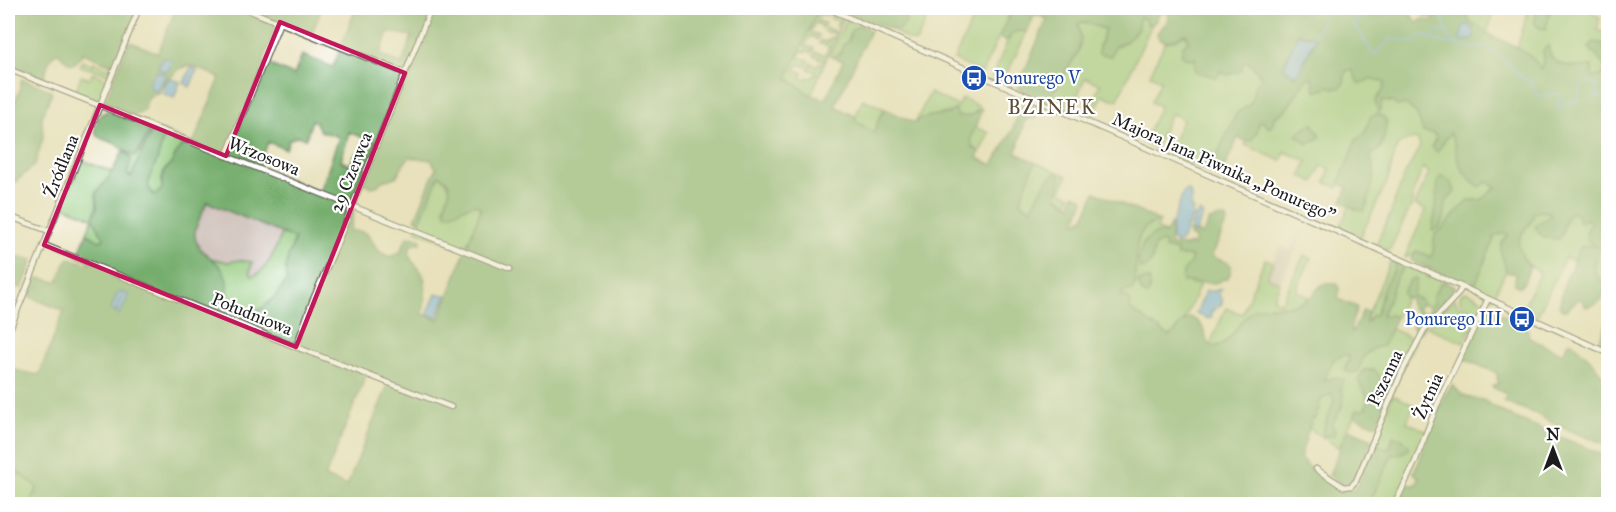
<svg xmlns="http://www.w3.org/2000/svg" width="1616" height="512" font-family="'IM FELL Great Primer',serif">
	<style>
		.industrial { fill: #cfc1ba }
		.green { fill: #92c97c; stroke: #57724c; stroke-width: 1.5 }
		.forest { fill: #75ad6c; stroke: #486444; stroke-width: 1.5; fill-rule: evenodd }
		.water { fill: #73b1e6; stroke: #486681; stroke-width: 1.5 }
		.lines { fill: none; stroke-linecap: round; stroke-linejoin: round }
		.stream { stroke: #73b1e6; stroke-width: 1.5 }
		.minor-casing { stroke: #636154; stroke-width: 7 }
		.minor { stroke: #fff; stroke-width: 4.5 }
		.marked { fill: none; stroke: #c2185b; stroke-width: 4.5; stroke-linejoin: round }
		.labels { text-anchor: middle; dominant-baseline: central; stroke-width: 4.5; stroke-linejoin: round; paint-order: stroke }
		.transit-label { font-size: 18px; fill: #164399; stroke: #fff; text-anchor: start }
		.street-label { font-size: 18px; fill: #1c1c1c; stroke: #fff }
		.neighbourhood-label { font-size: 20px; letter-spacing: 1.5px; fill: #5c4b36; stroke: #fff }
	</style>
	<rect width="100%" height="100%" fill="#fff"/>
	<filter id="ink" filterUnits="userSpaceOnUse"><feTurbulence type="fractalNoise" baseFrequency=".0167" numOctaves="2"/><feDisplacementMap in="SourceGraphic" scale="12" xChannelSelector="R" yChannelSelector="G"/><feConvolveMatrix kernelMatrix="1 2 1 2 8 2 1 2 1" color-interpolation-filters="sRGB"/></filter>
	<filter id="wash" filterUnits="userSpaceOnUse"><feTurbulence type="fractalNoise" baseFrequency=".008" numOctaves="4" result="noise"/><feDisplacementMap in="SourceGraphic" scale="24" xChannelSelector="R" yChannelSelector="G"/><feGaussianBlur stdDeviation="1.35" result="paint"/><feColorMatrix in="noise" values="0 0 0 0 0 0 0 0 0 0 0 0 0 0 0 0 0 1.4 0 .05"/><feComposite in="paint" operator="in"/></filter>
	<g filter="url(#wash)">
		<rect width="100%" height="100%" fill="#e8e1bc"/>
		<g class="industrial">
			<polygon points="207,201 282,233 271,258 262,272 258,275 252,276 250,272 252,262 239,260 228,262 210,258 198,246 195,233"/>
			<polygon points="1300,231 1303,232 1280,283 1266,277 1280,246 1291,251"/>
		</g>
		<g class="green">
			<polygon points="819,8 828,10 827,16 821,14 817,21 825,23 822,29 822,26 815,23 810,32 819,35 817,41 817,39 810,36 805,46 814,48 811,54 811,52 807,50 806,52 803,51 802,52 800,52 799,58 809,60 806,66 799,64 794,70 803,73 801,77 806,80 808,77 812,78 817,72 808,69 811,63 817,66 820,62 824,63 825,60 814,56 815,52 825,55 829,46 819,44 821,40 826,43 827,40 829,41 831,37 834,38 835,35 831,32 829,33 824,31 826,28 837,32 839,28 836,26 839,21 830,19 832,15 837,14 844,17 811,95 787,78"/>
			<polygon points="908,8 932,8 916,42 906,39 894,31 897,31 906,18"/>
			<polygon points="978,8 1014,8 1010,13 982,73 954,60"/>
			<path d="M1470,8h25l-8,25c-11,-8 -24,-9 -17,-25z"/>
			<path d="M1529,8h60l3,5 8,4 -3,13 9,3 2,-8v20l-14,-3 -5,5 17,20 -4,9 -10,1v-11c-10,1 -25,2 -34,-3 -5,-2 -8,-4 -13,-6l-4,15c-6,-12 -13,-17 -24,-24z"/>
			<polygon points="1139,17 1145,19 1150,25 1152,24 1117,101 1103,95 1091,120 1086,118 1100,84 1085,78 1071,111 1048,101 1078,52 1081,39 1078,24 1082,22 1105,29 1099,46 1104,53 1109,56 1115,46 1127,41"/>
			<path d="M847,19l14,6 -10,6c-2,12 -7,20 -18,26l-3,-2z"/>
			<polygon points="1017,30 1027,32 1003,82 992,77 1010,36"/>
			<path d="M1185,34c7,10 12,25 11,37h24l24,-10 7,3 11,14 -7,7 -4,18 -14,10 -28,59 -42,-18 16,-35 -12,-6 -16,35 -11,-6 16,-36 -9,-4 10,-22 -11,-5 15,-33 8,-1z"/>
			<polygon points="82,61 92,65 93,62 113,70 110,75 91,68 90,69 80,66"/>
			<path d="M1352,70l6,12 13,-4 14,5 -2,8 -6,7 3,9 2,-6 11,1 4,4 9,-2 11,10 6,18 10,1 3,5 -5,9 19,-14 6,10 2,18 29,21 9,5 -15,13h-13l-26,29 -7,5 -2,19 -4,5 -13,-7 -5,6 -2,-2 -3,3 -1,-1 21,-47 -11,-5 14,-33 -6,-4 -9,22 -3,16 -22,45 -13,-6 19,-42 -1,-1 12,-30 12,-20 2,-6 -2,-5 -2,-2 -12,2 -7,5 -9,34 -28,58 -21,-9 11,-24 7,5 11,-6 6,-35 -4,-11 1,-3 10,-8 6,-26 -9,-7 -7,2 -7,19 -9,5 -2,12 -10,20 -5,16 -13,-6 5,-13 -9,-3 -7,16 -13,-6 6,-15 -22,-9 -4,9 -36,-16 2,-4h4l6,-9 2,-9 4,-2 4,5 7,-6v-4c18,-4 23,-29 36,-40l14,13 6,-3 14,-3 2,-12z"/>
			<polygon points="93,72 108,80 99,102 75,92 81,76 90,79"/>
			<path d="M930,93l28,13 4,-8 17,8 -5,8 -9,3 -8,-1 -2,-6c-9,5 -11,3 -20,5 -6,1 -14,6 -20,8z"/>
			<polygon points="863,99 885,109 880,116 874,133 857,122 855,117"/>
			<polygon points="149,127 153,128 131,177 127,175 131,158 127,153 123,152 121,154 123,150 130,154 139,153 148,134"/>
			<polygon points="975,127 989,133 980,152 972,148 971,138"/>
			<path d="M165,132l25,11 -10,4 -9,17 -7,7 -2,8v10l-7,6c-14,-10 -2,-23 2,-34 3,-10 5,-19 8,-29z"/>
			<polygon points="83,154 82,160 112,172 108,179 96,193 97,206 93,218 104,238 103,240 99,241 87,233 93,218 63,206 61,210 60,209 64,200 66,200 67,198 66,196 67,191 70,191 71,188 69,186 72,179 75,179 76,176 74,174 76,170 79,169 79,167 78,165"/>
			<polygon points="1035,162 1067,176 1061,191 1071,196 1067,203 1060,197 1057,197 1046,182 1031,209 1020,201"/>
			<path d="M439,175c16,13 10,15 5,33l6,6 22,-10 5,1 4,4 -16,41 -49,-20z"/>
			<path d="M1540,211l9,1 2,4 -5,4 -8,3 -2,6 9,9 18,-4c1,-7 1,-16 7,-22l18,7 3,4 -3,18c5,4 14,8 20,6v52l-5,-3 3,-5c-1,-3 -2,-6 -3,-9 -6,-7 -11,-9 -8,-19l-20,-6 -1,4 -9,-4 -28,60 -15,-7 18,-38c-14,-7 -28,-23 -18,-39 7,-10 9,-7 12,-21z"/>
			<path d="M1160,221l-3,8 10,5c-20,-2 -25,8 -29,27l8,7 6,-7 3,-16 7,-3 2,1 1,5 12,3v4l15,2 -2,7 -3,2 3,18h10l-16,37c-6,4 -8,11 -15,16l-39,-28 -10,-11 3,-6 9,-2 3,-5c1,-14 -2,-49 11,-58 4,-3 10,-4 14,-6z"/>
			<polygon points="1506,232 1508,235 1505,264 1506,271 1493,298 1471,286 1476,283 1495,236"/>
			<path d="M282,233l13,6 -7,18 -2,11 1,12 -11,16 -15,13 -19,8c-21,-11 -11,-18 -15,-36 -2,-8 -12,-17 -17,-23l18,4 11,-2 13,2 -2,10 2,4c15,-2 25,-31 30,-43z"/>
			<path d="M1304,255l7,3 -15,33 13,6c-15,15 -37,4 -49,11 -5,3 -11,7 -16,11 -11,10 -14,25 -30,28l-4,-3 16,-36 16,6 23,-55 8,3 -6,15 13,6 -7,16 8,4z"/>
			<path d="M1391,260l3,1c3,10 -7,17 -10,26 -4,10 -4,19 -9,28h-3l-5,7 -2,-1z"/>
			<path d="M1405,266l5,2 3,-1 15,7 -1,3 2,1 2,-3 16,7 -6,1c-5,6 -8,12 -7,20l-4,4 -24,-10 -10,20 -6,-1h-8l14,-38z"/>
			<path d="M1463,292h5l13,7 2,5 -1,4 -7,3 -13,-5c-3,-5 -4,-10 1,-14z"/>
			<path d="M1455,298c2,12 11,13 20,17l2,3 -5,13 -2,-1 -6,13 -37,-16z"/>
			<path d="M1391,329l23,10 1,3 -24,53 -30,-9c8,6 7,14 4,23l-11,7 -15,32 -31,-20 4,-11 5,-1 -1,-3 4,-13 11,-6 3,7 -12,32 10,-9 10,-17 -11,-27 -7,1 9,-22 10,-4h5l1,5 -3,9 1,3 11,-1c4,-15 10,-23 25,-25z"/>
			<polygon points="1393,395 1414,405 1407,422 1427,431 1393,504 1374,504 1370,503 1392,455 1399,454 1408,450 1408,445 1402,438 1396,438 1393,436 1390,447 1387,449 1374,443"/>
			<polygon points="17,472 36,486 37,489 28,504 12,504 8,497 8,477 9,479"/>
		</g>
		<g class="forest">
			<path d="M8,8h133l-13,33 30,12 18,-45h75l18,6 3,-6h50l-10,25 -33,-13 -16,42 31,13 8,-20 31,12 23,-59h463l-32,70 24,17 15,4 17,-38 -10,-4 8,-4 2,-8 6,-5 2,-9 7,-5 5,1 1,-1 6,5 -35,75 20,10 2,6 17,11 6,-17 5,-7 30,14 6,-5h5l3,-2 19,-2 8,-5 1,7c10,1 16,0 23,-7h2l-11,29 1,9 8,5 -3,6 16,7 20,-36 9,-25c7,-1 14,2 17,7l-4,7h-7l-3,4 -9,31 19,9 -15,40 11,7c7,-11 13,-29 25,-36l4,3 1,5 -4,16 14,8 3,-11 8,3 2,3 -9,23c12,-4 15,-20 20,-31l65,29c-4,2 -10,3 -14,6 -13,9 -10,44 -11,58l-3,5 -9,2 -2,5h6l4,6 -1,6 39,27 6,-4 6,-9 9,-6c13,6 14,12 17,25l7,5c19,-3 24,-27 39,-37 11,-6 21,-2 32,-3 6,-1 13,-3 18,-5 17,-7 10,-21 34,-19l2,5 -1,11 19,8c-1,8 -8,17 -6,25 6,-5 8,-15 12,-22l5,2 -3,9 2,1 5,-7h4c4,-9 5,-19 8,-28 3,-9 13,-16 10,-26l11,5 -9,12 -8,24 -5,9 -1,5 8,-1 6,2 -13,29c-15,2 -21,10 -25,25l-3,2 -8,-1 -2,-4 4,-8 -1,-5h-5l-10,5 -9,21 11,-4 9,3 -3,8c6,14 -2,24 -9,36l3,7 -2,5h-10c0,-11 7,-24 11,-35l-3,-7 -11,6 -1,9 -2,1v6l-2,2h-3l-12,40 12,12h1l29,18 12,2 6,-10 14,-37 13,6 3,-2 3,-12 3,3h6l7,8 -1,4 -9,4 -7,1 -22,47 4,2h-1346l9,-14 -1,-4 -19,-14 -2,4 -6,3 -1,-2v-112l10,6 21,4 25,-64 -34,-14 -1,-10 3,-7 8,-2 16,4c8,-6 5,-19 14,-24l19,6v-4l-11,-5 9,-22 12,8 4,-1 1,-2 -11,-20 4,-12 -1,-13 12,-14 15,-27 4,2 4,4 -4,17 4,2 22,-49 12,4c-3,10 -5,19 -8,29 -4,11 -16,25 -2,34l7,-6v-10l2,-8 7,-7 9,-17 14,-6 26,-63 -29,-13 -12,4 -7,7 -4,1 -10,16c-11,1 -12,11 -15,19l-9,4 -25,-10 -4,-5 23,-58 -4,-2 -10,25 -31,-13c-12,18 -12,11 -25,0l-4,1 -5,7 -5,16 -1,1 -35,-13zM388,32l24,4 -10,28 -22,-9zM312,120l3,1 5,10 19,6 -19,55 -61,-25 9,-25 18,7 3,-9 8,-4 9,3zM349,132l25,10 -4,10c-14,0 -15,0 -20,13l-9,-4zM410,157l21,3 5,8 -21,51 5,2 19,-46c3,2 7,4 9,7 6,8 -6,21 -2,32 12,0 19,-10 31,-9l4,4 -42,111 -16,-6c1,-12 5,-28 0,-39 -6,-13 -18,-13 -12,-30l8,-1 2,-2v-3l-10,-3 -4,1 -7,15 -10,5c-5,-2 -10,-4 -13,-8 -9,-14 -8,-19 -27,-18l4,-18 -3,-7 12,-22h4l4,3 6,-1 5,-5 14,-4 9,-15zM207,202l88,37 -7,18 -2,11 1,12 -11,16 -15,13 -18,7c-27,-12 -8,-28 -21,-47 -8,-12 -29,-19 -27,-37 1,-8 9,-22 12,-30zM367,373l22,9 -42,104 -22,-9z"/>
			<polygon points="834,8 908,8 906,12 905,24 897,31 892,30 893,28 891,27 890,29"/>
			<path d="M1014,8h399l-2,7 7,8 4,-4 7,2 5,-1 9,-12h27l-3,6 2,7 3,3 7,3 16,11 14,5 19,11 8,8 5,8 3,-13 -1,-6 5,-6c1,4 2,11 5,14 6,9 30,8 39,7v11l10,-1 4,-9 -17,-19 5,-6 14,3v202c-7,2 -14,-2 -20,-6 -3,-7 -1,-11 3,-18l-4,-4 -7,4 -4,-9 -5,-2c-9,8 -6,19 -12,27 -11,1 -21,-3 -24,-13l16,-11 -2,-3 -9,-1 -6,2c-3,13 -5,10 -12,20 -7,11 0,26 8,34l-6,15 -4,5 -6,-3 2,-8 -2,-3h-5l-3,-2c-2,-15 -12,-23 2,-36l-2,-2 -11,3 -19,47 -5,3 -14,-5 -43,-19 -3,-2 5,-9 9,3 5,3 3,-4 2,-19 7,-5 26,-29h13l15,-13 -9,-5 -7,5c-9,-6 -18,-16 -22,-26 -4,-11 0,-15 -8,-28l-13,19 -6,-5 5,-8 -2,-6 -11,-1 -6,-18 -11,-10 -9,2 -4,-4 -11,-1 -2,10 -2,1 -3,-10 8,-11 2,-8 -14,-5 -10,6 -3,-2 -6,-12 -6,1 -2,12 -4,5h-7l-4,-2 -12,6 -2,-2 -2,-11 -3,-2c-14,10 -18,34 -36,40l-2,9 -3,2 -6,-7 -4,2 -2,9 -6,9h-4l-9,-3 -18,39 -11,-5 28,-59 14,-10 4,-18 7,-7 -11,-14 -7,-3 -3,10 -13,4 -8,-4 -3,7 -22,-7v-13l-8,1 -6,-4 2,-9 6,-6 -3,-6c-12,3 -14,11 -27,5l-2,-6 10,-11 1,-8 -7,-3c-4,6 -5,15 -14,13l-2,-5 -6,-2 -1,12 -11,12 -12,5 -4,10 -12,-2 -1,-3 7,-22 -23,-7 -4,2 3,15 -3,13 -30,49 -31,-13 30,-69 -12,-5 -8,18c-12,-2 -13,-1 -19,8l-4,1 -3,-2 -1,-4zM1298,33l17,4 1,2 -18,35 -3,2 -11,-7v-3z"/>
			<polygon points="1538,8 1551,9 1546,29 1539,28 1534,22"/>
			<path d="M23,79l27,11 2,3 -8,18 -2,7 1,20 -8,27 -22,19 -2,7 2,5 -5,12v-110l7,3c4,-7 6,-13 6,-21z"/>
			<path d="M107,111l42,16 -1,7 -12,22c-9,-2 -14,-9 -22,-13 -5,-2 -15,-3 -18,-9 -3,-5 2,-14 4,-19z"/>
			<path d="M1378,114l7,4c2,13 -1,32 -14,37 -1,6 2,8 3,14 1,8 -6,35 -10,42l-7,-1 -15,-9 6,-14 -8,-3c1,-16 14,-28 15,-44l9,-5 7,-19z"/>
			<polygon points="1313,124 1320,135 1319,138 1308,144 1296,135 1306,126"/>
			<path d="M1441,176c9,3 12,7 14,16l-9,10c-1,12 -1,25 -14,29l4,-23 2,-27z"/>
			<path d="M1220,217l5,1 2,3 -15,35c12,8 26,3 16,22l-13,5 -32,-1c-4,-12 8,-15 9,-25l-3,-1h-12v-5l-12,-3 -1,-5 -2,-1 -7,3c-3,10 -2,21 -13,24l-3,-1c-2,-18 7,-39 27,-34l4,-9 2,-1 -2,21 16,1 4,-2 3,2 2,-8 -5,-1 -2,-5 2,-1 5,3 2,-2 5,3 7,-14z"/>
			<path d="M1585,245l10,2 4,3 -6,18c4,15 23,17 6,33 -5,4 -8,5 -13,6l-4,-7 -3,-1 -13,11h-4l-3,-4 7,-27 14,-31z"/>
			<polygon points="8,254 33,260 22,288 8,284"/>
			<path d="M1416,278c2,7 -3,11 -3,18l8,4v5l-4,3 2,3 7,1 8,-9 -1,-7 8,-13 6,-1 8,5 -13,17 4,1 -19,17 -7,11 -8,-6 3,-5 -2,-3 3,-7 -5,-5 -1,-9 -6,-1 -1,-3 1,-5 7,-10z"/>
			<polygon points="1143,280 1148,279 1150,281 1149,293 1147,295 1142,293 1138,281"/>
			<path d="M1489,308l38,18 2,12 34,16 5,-12h4l19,18 11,15 6,2v68l-50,-19 -22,-12 -33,-13 3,-4v-3l-14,-7 1,-2 6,-1 -2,-6v-5l-31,-13 -1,-7 1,-4c6,-13 11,-33 23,-41z"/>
			<polygon points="1608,320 1608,347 1598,344"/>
			<path d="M1363,370h12l5,7 4,15 7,3 -15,30 -22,-9 4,-7 4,1 3,-1c6,-15 -1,-16 -7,-28z"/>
			<polygon points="1452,385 1463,395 1470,398 1483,400 1506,414 1608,457 1608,504 1396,504 1405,484 1415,485 1420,479 1413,472 1418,464 1441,401"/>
			<polygon points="1348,429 1372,439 1355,479 1352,482 1348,484 1341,484 1329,475"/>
		</g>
		<g class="water">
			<polygon points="1417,8 1438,8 1435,17 1425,17"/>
			<polygon points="1468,24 1474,30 1474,37 1469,40 1461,41 1460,39 1463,26"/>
			<polygon points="1298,34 1314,37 1315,39 1298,73 1295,75 1291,73 1288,70 1284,67"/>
			<polygon points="162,58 173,60 169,69 166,72 158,68"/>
			<polygon points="191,67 197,70 190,87 184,83"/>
			<polygon points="156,71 164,74 165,76 157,91 150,88 149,84 155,72"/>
			<polygon points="170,78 180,82 174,98 162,93 167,81"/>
			<polygon points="1189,190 1192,199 1190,206 1193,210 1192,213 1193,215 1181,241 1179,243 1176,243 1172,239 1172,224 1183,193 1185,191"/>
			<path d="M1199,212l4,3 -8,19 -4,-2c-1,-6 4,-16 8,-20z"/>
			<path d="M1221,288l1,2 -4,3c1,2 3,4 4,6 3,7 -8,9 -11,13l1,5 -4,2 -12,-6 10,-22h9z"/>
			<polygon points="122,292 127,294 128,297 120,314 116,312 122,296 115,312 111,310 117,294"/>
			<polygon points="436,294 447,295 437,318 428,314 428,312"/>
		</g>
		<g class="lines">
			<g class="stream">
				<path d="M1357,8l4,10 -8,4v3l5,5 15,24h3l14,-15h4l20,3 8,-7h2c11,7 20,7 32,10"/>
				<path d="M1438,14c10,6 6,23 19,31 9,6 19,0 28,2 8,1 23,18 30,23l2,5 15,7 3,10 3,4c8,0 13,-4 21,-2l3,5 -6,5 1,3 3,1 7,-5 12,-3 1,-14 3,-3 6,-1 8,3 -1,12h12v-2"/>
				<polyline points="1441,14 1446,8"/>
				<polyline points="1314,37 1328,8"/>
				<polyline points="1431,38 1435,31 1446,32"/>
			</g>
		</g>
	</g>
	<g filter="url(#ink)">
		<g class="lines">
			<g class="minor-casing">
				<g id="minor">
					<polyline points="243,8 405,73"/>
					<polyline points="827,8 1407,262 1608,353"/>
					<polyline points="8,69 510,269"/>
					<polyline points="226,156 280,22"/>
					<polyline points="8,216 49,231"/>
					<polyline points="44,245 296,347 451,407"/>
					<polyline points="8,334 139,8"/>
					<polyline points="296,347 312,302 337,244 431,8"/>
					<polyline points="1316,469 1344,487 1351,486 1356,481 1401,374 1424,330 1458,294 1462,287"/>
					<polyline points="1395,504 1415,462 1437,405 1488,299"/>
				</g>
			</g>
			<use href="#minor" class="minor"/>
		</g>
	</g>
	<path d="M0 0H1616V512H0ZM280,22l125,51 -109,274 -252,-102 56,-140 126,51z" fill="#e8e1bc" fill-opacity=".55" fill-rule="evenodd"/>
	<path class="marked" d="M280,22l125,51 -109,274 -252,-102 56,-140 126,51z"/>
	<defs>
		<g id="bus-disc" transform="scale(1.35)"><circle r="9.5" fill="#1a4fb4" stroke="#fff"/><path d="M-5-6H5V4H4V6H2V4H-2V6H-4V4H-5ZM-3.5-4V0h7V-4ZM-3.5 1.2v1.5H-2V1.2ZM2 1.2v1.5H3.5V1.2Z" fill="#fff"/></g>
	</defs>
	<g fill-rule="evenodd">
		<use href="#bus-disc" x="974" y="78"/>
		<use href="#bus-disc" x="1522" y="319"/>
	</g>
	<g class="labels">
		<g class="transit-label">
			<text x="994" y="78">Ponurego V</text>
			<text x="1502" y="319" text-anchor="end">Ponurego III</text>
		</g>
		<g class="street-label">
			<text transform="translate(264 156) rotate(22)">Wrzosowa</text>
			<text transform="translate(61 166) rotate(-68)">Źródlana</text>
			<text transform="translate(1224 167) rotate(24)">Majora Jana Piwnika „Ponurego”</text>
			<text transform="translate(351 172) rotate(-68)">29 Czerwca</text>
			<text transform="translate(252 314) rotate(22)">Południowa</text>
			<text transform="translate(1385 378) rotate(-65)">Pszenna</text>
			<text transform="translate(1428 396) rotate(-66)">Żytnia</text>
		</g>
		<g class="neighbourhood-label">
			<text x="1052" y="107">BZINEK</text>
		</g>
	</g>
	<rect width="1616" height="512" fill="none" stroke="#fff" stroke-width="30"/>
	<g transform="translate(1553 449)" stroke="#ffffff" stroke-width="4.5" paint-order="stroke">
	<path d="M0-4.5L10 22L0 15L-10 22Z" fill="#1c1c1c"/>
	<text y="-9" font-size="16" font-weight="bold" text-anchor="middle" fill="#1c1c1c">N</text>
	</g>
</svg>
